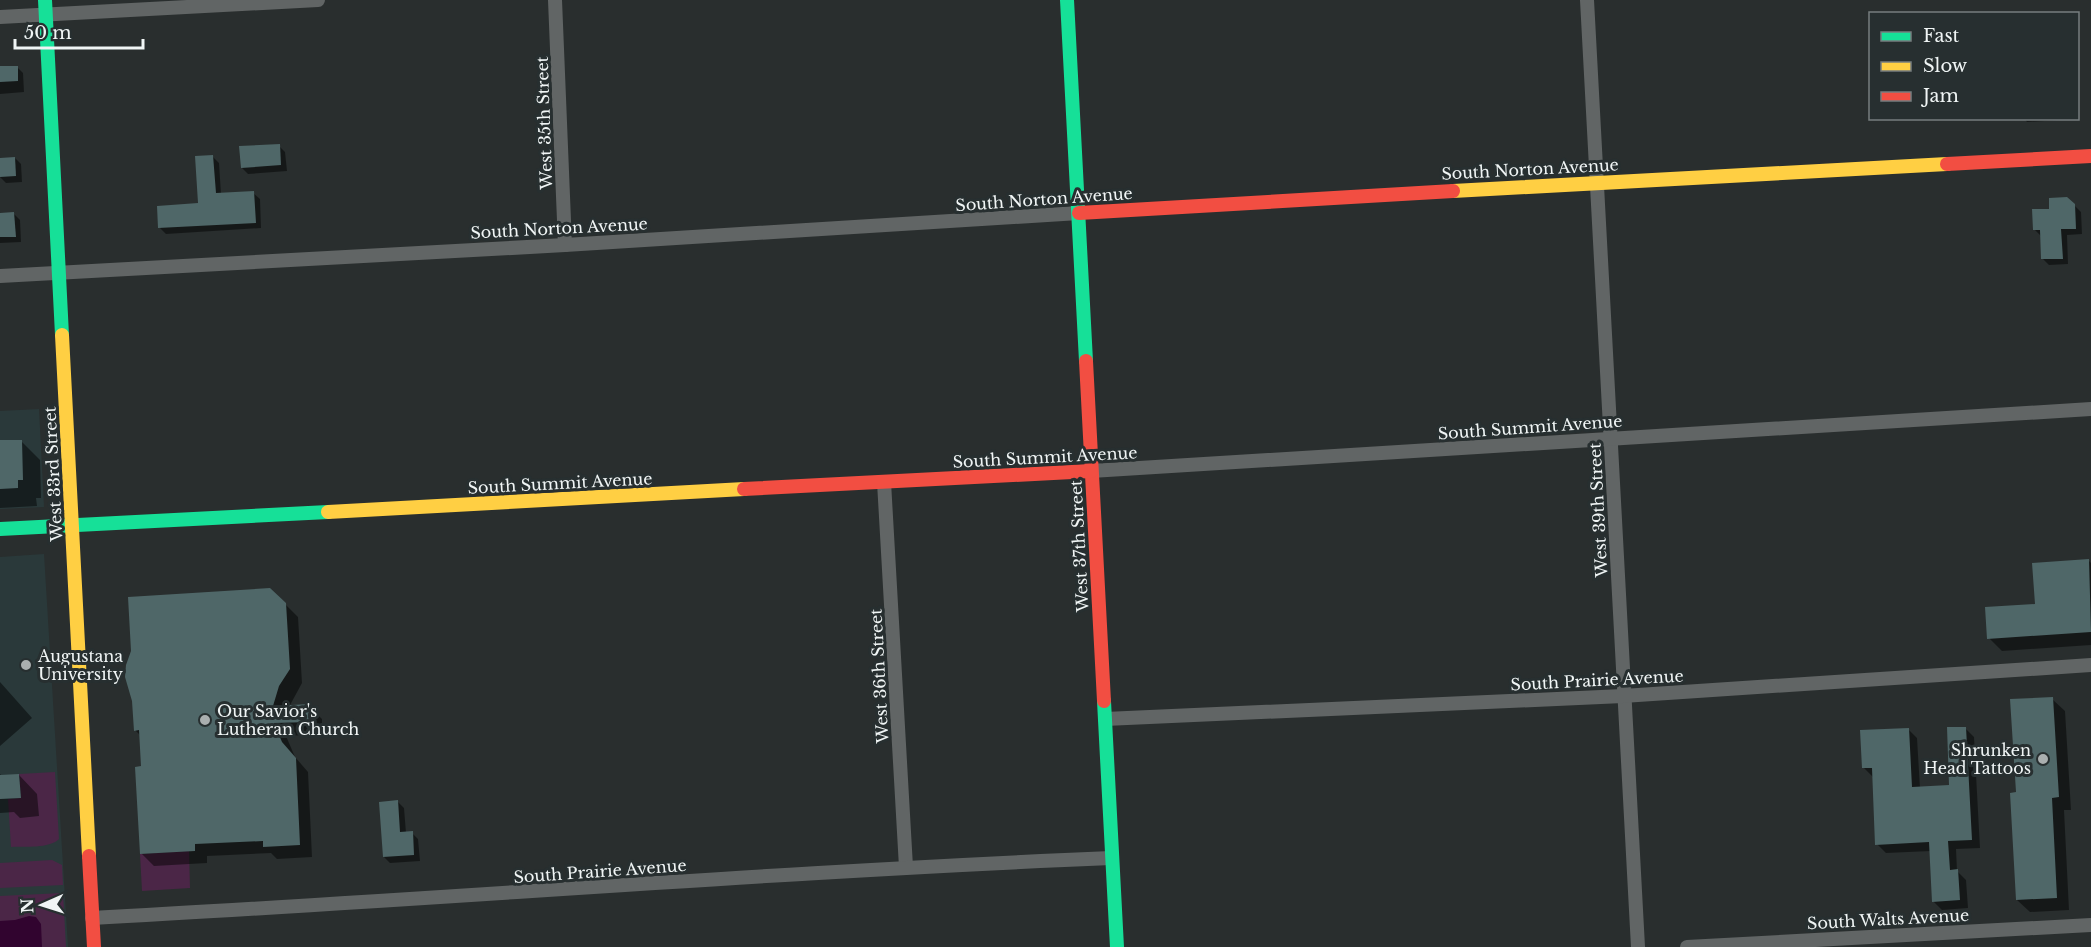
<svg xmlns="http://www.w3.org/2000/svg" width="2091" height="947" font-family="'Libre Baskerville',serif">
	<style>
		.built { fill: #2a393a }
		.green { fill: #4b2647 }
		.water { fill: #31042f }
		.shadow { fill: #0007 }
		.building { fill: #4f6768 }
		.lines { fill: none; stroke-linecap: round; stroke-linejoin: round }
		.street { stroke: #616565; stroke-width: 14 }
		.fast { stroke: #16e098; stroke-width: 14 }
		.slow { stroke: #ffcf43; stroke-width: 14 }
		.jam { stroke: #f24e42; stroke-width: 14 }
		.poi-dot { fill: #aaafaf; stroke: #272f30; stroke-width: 2 }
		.labels { text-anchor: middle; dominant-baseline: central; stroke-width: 6; stroke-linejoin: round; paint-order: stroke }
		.street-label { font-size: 16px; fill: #f0f5f5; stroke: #272f30 }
		.poi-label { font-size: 16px; fill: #f0f5f5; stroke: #272f30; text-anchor: start }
	</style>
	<rect width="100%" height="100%" fill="#292e2e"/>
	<g class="built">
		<polygon points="39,409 44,507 0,509 0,411"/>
		<polygon points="44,554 68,947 0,947 0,557"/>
	</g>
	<g class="green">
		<path d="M55,772l4,67c-10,10 -34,7 -48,8l-3,-48 13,-1 -2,-24z"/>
		<polygon points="189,851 190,888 142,891 140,854"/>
		<polygon points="52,860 62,865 63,885 0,888 0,863"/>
		<polygon points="63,893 66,947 0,947 0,896"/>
	</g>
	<polygon class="water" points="29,916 36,917 41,924 42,947 0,947 0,921 15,920"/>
	<g class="shadow">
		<polygon points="17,67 23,73 24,92 0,94 0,68"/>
		<polygon points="2024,118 2077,118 2077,119 2027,122"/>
		<polygon points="279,146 285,152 287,171 248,174 242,168"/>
		<polygon points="213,157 219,163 221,194 253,193 260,199 261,228 166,234 160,228 200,205"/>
		<polygon points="15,158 21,164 22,182 6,183 0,177 0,159"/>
		<polygon points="2074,205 2081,212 2082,234 2067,235 2068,264 2049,265 2043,259 2041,236 2035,230 2051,210"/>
		<polygon points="14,214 20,220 21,242 0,243 0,215"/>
		<polygon points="21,441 40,460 41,498 36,498 37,506 0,508 0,442"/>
		<polygon points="2089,561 2091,563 2091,645 2002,651 1989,638 2036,605"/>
		<polygon points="285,604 298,617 302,683 289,707 309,706 322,719 322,734 286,736 295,757 308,772 312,857 277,859 271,853 207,856 207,863 154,866 141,853 143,768 141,736 135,730"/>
		<polygon points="0,682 32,718 0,746 0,749"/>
		<polygon points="2052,699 2065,711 2071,810 2064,810 2069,910 2030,912 2017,900 2017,794"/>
		<polygon points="1965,728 1974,737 1980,848 1956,849 1957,871 1966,880 1968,908 1942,910 1933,901 1931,851 1886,853 1877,844 1873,777 1864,768 1908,729 1917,738 1920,788 1951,787"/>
		<polygon points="0,774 2,776 19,775 37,794 39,816 20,818 14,812 0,813"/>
		<polygon points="398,802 404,808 406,833 412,833 418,839 420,861 390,863 384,857"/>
	</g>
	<g class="building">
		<polygon points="0,66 18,66 18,81 0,82"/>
		<polygon points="280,144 281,165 241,168 239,146"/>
		<polygon points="213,155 216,193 254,191 256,223 158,228 157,206 198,203 195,156"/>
		<polygon points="15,157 16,176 0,177 0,158"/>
		<polygon points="2067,197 2075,204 2076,229 2061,229 2063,259 2041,259 2040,230 2033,230 2032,209 2049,209 2049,198"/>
		<polygon points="14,212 16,237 0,237 0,213"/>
		<polygon points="0,440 22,440 23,480 18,480 18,488 0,489"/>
		<polygon points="2089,559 2091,632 1987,639 1985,607 2035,604 2032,563"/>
		<polygon points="270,588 286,603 290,669 279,686 273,706 310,704 310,722 274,723 282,742 296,758 300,845 263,847 263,841 195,844 195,851 140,854 135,767 141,766 139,730 134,731 132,701 125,677 126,665 131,651 128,597"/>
		<polygon points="2053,697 2059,797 2052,798 2057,898 2016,900 2010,793 2016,792 2010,699"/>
		<polygon points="1947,727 1966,727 1972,840 1948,841 1950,870 1958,869 1960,900 1932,902 1929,842 1875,845 1872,768 1862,768 1860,730 1909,728 1912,787 1949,785"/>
		<polygon points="19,774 21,798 0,799 0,775"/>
		<polygon points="398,800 400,832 413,831 414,855 383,857 379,802"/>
	</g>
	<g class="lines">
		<g class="street">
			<polyline points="555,0 565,245"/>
			<polyline points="1587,0 1638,947"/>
			<polyline points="0,17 318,0"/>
			<polyline points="0,276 565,245 1079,213"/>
			<polyline points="1091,471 2091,409"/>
			<polyline points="884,482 906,867"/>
			<polyline points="1105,719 1623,696 2091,665"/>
			<path d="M92,918c340,-18 679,-46 1019,-60"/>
			<polyline points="1687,947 2091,925"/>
		</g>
		<g class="fast">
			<polyline points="45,0 62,335"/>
			<polyline points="1067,0 1086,361"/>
			<polyline points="0,529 328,512"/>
			<polyline points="1104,701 1117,947"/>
		</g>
		<g class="slow">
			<polyline points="1453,191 1947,164"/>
			<polyline points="62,335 89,856"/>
			<polyline points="328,512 744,489"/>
		</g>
		<g class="jam">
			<polyline points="1947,164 2091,156"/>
			<polyline points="1079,213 1453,191"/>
			<polyline points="1086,361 1104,701"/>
			<polyline points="744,489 1091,471"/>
			<polyline points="89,856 94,947"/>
		</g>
	</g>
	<g class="poi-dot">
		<circle cx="26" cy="665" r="6"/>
		<circle cx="205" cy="720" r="6"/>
		<circle cx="2043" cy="759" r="6"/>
	</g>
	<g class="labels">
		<g class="street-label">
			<text transform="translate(544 123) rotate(-92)">West 35th Street</text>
			<text transform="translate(1530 169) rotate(-3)">South Norton Avenue</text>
			<text transform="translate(1044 199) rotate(-4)">South Norton Avenue</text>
			<text transform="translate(559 228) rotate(-3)">South Norton Avenue</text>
			<text transform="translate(1530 427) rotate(-4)">South Summit Avenue</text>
			<text transform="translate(1045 457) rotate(-3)">South Summit Avenue</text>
			<text transform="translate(53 474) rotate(-93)">West 33rd Street</text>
			<text transform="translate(560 483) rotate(-3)">South Summit Avenue</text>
			<text transform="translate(1598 510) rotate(-93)">West 39th Street</text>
			<text transform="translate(1079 546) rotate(-93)">West 37th Street</text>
			<text transform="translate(879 676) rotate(-93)">West 36th Street</text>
			<text transform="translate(1597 680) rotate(-3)">South Prairie Avenue</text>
			<text transform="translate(600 871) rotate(-4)">South Prairie Avenue</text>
			<text transform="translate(1888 919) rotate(-3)">South Walts Avenue</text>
		</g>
		<g class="poi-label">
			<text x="38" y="656">Augustana<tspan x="38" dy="18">University</tspan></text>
			<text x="217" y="711">Our Savior's<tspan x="217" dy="18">Lutheran Church</tspan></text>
			<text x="2031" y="750" text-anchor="end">Shrunken<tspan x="2031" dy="18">Head Tattoos</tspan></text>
		</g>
	</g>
	<rect x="1869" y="12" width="210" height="108" fill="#272f30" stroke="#777e7f" stroke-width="1.5"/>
	<rect x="1881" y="32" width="30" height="9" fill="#16e098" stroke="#777e7f" stroke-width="1.5"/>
	<text x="1923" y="42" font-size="18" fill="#f0f5f5">Fast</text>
	<rect x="1881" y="62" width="30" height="9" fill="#ffcf43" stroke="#777e7f" stroke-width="1.5"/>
	<text x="1923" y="72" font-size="18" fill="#f0f5f5">Slow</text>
	<rect x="1881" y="92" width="30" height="9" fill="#f24e42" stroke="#777e7f" stroke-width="1.5"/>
	<text x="1923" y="102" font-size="18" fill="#f0f5f5">Jam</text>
	<g transform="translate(42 905) rotate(267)" stroke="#272f30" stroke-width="4.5" paint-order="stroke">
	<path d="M0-4.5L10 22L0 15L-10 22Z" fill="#f0f5f5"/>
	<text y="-9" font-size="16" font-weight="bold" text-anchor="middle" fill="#f0f5f5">N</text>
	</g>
	<path d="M15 39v9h128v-9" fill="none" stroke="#f0f5f5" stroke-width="3"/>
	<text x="24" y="39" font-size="18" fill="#f0f5f5" stroke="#272f30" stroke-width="4.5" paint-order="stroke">50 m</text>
</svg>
